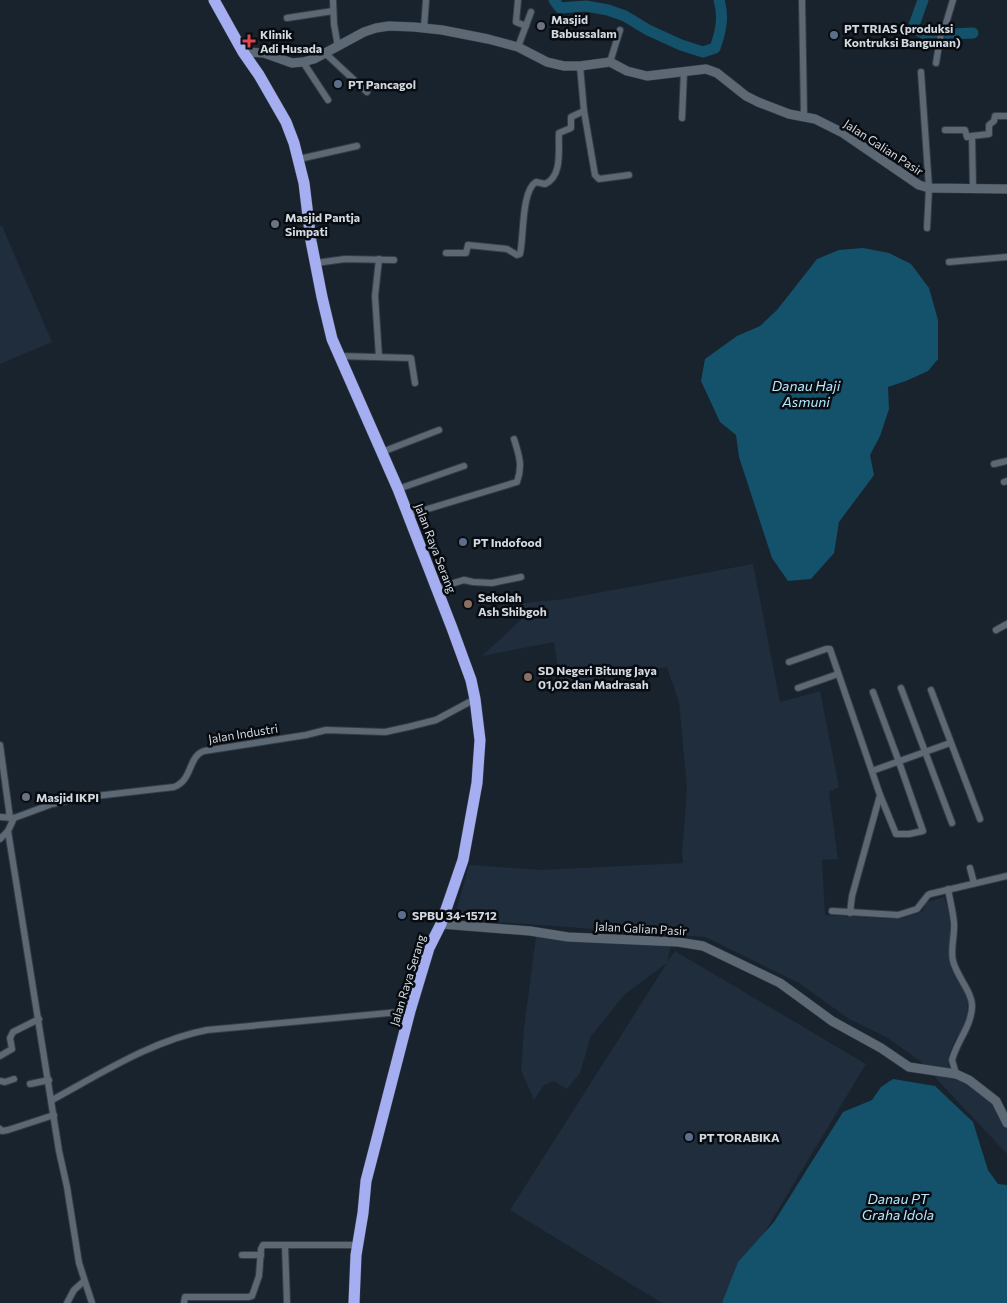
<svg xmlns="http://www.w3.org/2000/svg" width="1007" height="1303" font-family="Commissioner,sans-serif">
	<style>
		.built { fill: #1f2d3c }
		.water { fill: #13526a }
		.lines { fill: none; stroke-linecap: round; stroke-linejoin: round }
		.river { stroke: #13526a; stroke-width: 11 }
		.street-casing { stroke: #363d46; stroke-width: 8 }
		.secondary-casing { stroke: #363d46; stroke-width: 10 }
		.highway-casing { stroke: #363d46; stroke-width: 12 }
		.street { stroke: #5d6875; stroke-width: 6 }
		.secondary { stroke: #5d6875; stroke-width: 9 }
		.highway { stroke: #a4aef1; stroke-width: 11 }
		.worship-dot { fill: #6b7280; stroke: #080c11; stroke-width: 2 }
		.service-dot { fill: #5c6f8a; stroke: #080c11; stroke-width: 2 }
		.health-dot { fill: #e0444e; stroke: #080c11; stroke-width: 2 }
		.education-dot { fill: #8d6e63; stroke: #080c11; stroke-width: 2 }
		.labels { text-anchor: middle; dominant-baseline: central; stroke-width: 5; stroke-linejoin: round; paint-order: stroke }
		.poi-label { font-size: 12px; font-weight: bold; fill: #d3d9e0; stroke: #080c11; text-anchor: start }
		.street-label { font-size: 12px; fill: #d3d9e0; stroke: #080c11 }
		.water-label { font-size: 14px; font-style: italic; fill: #b5e7fe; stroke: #080c11 }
	</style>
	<rect width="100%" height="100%" fill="#19232e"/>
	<g class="built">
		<polygon points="0,226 2,226 52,342 0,364"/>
		<polygon points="753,564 780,702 820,691 839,787 829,792 838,859 822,860 825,915 894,919 903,918 922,912 927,902 944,897 948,910 951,933 948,951 952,969 960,983 968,995 967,1017 962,1031 955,1040 949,1054 948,1065 960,1080 974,1087 994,1104 1003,1124 1007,1128 1007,1154 920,1061 886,1037 849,1019 799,983 705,937 454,919 469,865 541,870 683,863 682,854 687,788 679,702 667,667 560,685 554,642 482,656 525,616 498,619 496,613 497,608 503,605 565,599"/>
		<polygon points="536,937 567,941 671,946 667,962 675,951 866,1064 722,1303 662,1303 510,1210 667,963 624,995 591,1036 580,1073 567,1089 554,1081 544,1085 534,1100 521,1070 524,1028"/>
	</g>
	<g class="water">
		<polygon points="863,248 889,253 911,264 929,288 938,320 938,359 928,371 906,381 888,387 889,409 880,436 870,455 874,475 839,522 834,553 811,579 788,581 772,558 739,457 736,435 720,422 701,381 705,359 737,336 760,326 777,310 817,259 839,250"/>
		<polygon points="893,1079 935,1086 973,1122 988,1170 998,1184 1007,1185 1007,1303 722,1303 738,1262 774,1222 843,1112 872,1100 881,1087"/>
	</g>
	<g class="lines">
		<g class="river">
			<path d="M554,0l6,8 26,-2 22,4 17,6 23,14 33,15 22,7 12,-4c6,-17 9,-31 4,-48"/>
			<polyline points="923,0 913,28 926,35 973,33"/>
		</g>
		<g class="street-casing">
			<g id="street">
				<polyline points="333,0 334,24 338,47"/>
				<polyline points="518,0 516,22 526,26"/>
				<polyline points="802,0 804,116"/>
				<polyline points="287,18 333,11"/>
				<polyline points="424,28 426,0"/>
				<polyline points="518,47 531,12"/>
				<polyline points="325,53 367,92"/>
				<polyline points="303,62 328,100"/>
				<polyline points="610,62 620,30"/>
				<polyline points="936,63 941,33 944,30 953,0"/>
				<polyline points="580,66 584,111 595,175 599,179 629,175"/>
				<polyline points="921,72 929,188 927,228"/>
				<polyline points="682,118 684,71"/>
				<polyline points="945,130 965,130 967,137 973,136"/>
				<polyline points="299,159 357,146"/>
				<polyline points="973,189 972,136 989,134 989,125 994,121 995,116 1007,116"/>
				<path d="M446,253h20l2,-8 39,4 10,6 3,-1c4,-16 1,-63 16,-72l9,2c18,-8 13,-35 14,-51l12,-5v-11l13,-6"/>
				<polyline points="379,259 375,296 379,357"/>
				<polyline points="949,262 1007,257"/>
				<polyline points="316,263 345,259 394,260"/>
				<polyline points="339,356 411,358 415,383"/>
				<polyline points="382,452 439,430"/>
				<polyline points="994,464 1007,461"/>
				<polyline points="1004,482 1007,481"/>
				<polyline points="398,489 464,466"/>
				<path d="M408,515l109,-33c6,-16 2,-27 -3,-43"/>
				<polyline points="437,588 464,580 473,582 492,583 521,577"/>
				<polyline points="996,630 1007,624"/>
				<polyline points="789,662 826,649 830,649 880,795 852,896 850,913"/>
				<polyline points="798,688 838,674"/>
				<polyline points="901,688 952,823"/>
				<polyline points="931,690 980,819"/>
				<polyline points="873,692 899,762 923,831 909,834 896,834 880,795"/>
				<polyline points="0,745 10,818"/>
				<polyline points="872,771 950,743"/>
				<path d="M0,817l14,1 38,-14 35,-7 87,-10c19,-7 14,-31 30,-36l102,-16 20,-5 59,2 23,-5 28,-7 39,-21"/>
				<polyline points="8,831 59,1151 67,1187 79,1263 92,1303"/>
				<polyline points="0,839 8,831 14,818"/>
				<polyline points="970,868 974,883"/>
				<path d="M948,889c2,11 5,23 6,34 1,13 -4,25 -1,38 4,16 20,32 19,46 -1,20 -15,34 -20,53l4,14"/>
				<polyline points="832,911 898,915 917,909 928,895 930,894 1007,876"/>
				<polyline points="0,1056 12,1049 10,1038 13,1032 39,1019"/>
				<polyline points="0,1081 5,1082 14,1079"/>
				<polyline points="30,1084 49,1080"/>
				<path d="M52,1100c48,-26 101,-60 155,-70l203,-19"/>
				<polyline points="0,1129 2,1131 8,1130 54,1115"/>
				<polyline points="285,1245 287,1303"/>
				<polyline points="242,1255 261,1255"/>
				<polyline points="67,1303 74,1290 84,1281"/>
				<polyline points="184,1303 185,1297 248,1297 252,1296 259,1276 261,1249 263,1245 358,1245"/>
			</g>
		</g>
		<g class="secondary-casing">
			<g id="secondary">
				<polyline points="243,52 264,53 292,63 303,62 314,59 364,32 376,28 389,26 414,27 442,30 488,39 518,47 547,62 564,66 580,66 610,62 627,71 647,76 706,69 717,73 746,96 758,102 789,114 815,119 843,133 919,185 929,188 1007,189"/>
				<polyline points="441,924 530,931 568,937 678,942 703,946 780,983 832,1021 881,1048 909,1067 956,1074 969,1080 996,1101 1007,1123"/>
			</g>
		</g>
		<g class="highway-casing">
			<polyline id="highway" points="214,0 243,52 259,75 286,122 294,143 304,183 311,241 322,297 332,339 398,489 452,628 471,680 475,699 480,740 477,783 463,860 441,924 429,948 410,1011 366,1181 363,1213 356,1255 354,1303"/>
		</g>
		<use href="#street" class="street"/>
		<use href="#secondary" class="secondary"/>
		<use href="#highway" class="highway"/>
	</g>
	<g class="worship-dot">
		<circle cx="541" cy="26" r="5"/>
		<circle cx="275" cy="224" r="5"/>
		<circle cx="26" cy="797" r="5"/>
	</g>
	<g class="service-dot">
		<circle cx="834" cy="35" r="5"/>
		<circle cx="338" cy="84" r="5"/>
		<circle cx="463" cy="542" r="5"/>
		<circle cx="402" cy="915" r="5"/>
		<circle cx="689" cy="1137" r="5"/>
	</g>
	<path class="health-dot" d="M246.5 33.5h5v5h5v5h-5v5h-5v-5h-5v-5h5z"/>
	<g class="education-dot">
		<circle cx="468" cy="604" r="5"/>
		<circle cx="528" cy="677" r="5"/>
	</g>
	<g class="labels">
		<g class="poi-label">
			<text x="551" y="19">Masjid<tspan x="551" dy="14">Babussalam</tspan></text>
			<text x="844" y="28">PT TRIAS (produksi<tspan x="844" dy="14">Kontruksi Bangunan)</tspan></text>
			<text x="260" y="34">Klinik<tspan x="260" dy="14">Adi Husada</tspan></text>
			<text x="348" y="84">PT Pancagol</text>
			<text x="285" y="217">Masjid Pantja<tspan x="285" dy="14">Simpati</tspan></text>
			<text x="473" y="542">PT Indofood</text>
			<text x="478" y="597">Sekolah<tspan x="478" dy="14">Ash Shibgoh</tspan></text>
			<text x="538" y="670">SD Negeri Bitung Jaya<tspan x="538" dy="14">01,02 dan Madrasah</tspan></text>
			<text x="36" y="797">Masjid IKPI</text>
			<text x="412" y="915">SPBU 34-15712</text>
			<text x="699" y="1137">PT TORABIKA</text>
		</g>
		<g class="street-label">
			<text transform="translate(884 147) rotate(33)">Jalan Galian Pasir</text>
			<text transform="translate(436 548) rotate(69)">Jalan Raya Serang</text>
			<text transform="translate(243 733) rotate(-9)">Jalan Industri</text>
			<text transform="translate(641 928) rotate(3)">Jalan Galian Pasir</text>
			<text transform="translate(407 980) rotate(-73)">Jalan Raya Serang</text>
		</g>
		<g class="water-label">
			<text x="806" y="385">Danau Haji<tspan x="806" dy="16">Asmuni</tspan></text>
			<text x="898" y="1198">Danau PT<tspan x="898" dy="16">Graha Idola</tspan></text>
		</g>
	</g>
</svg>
